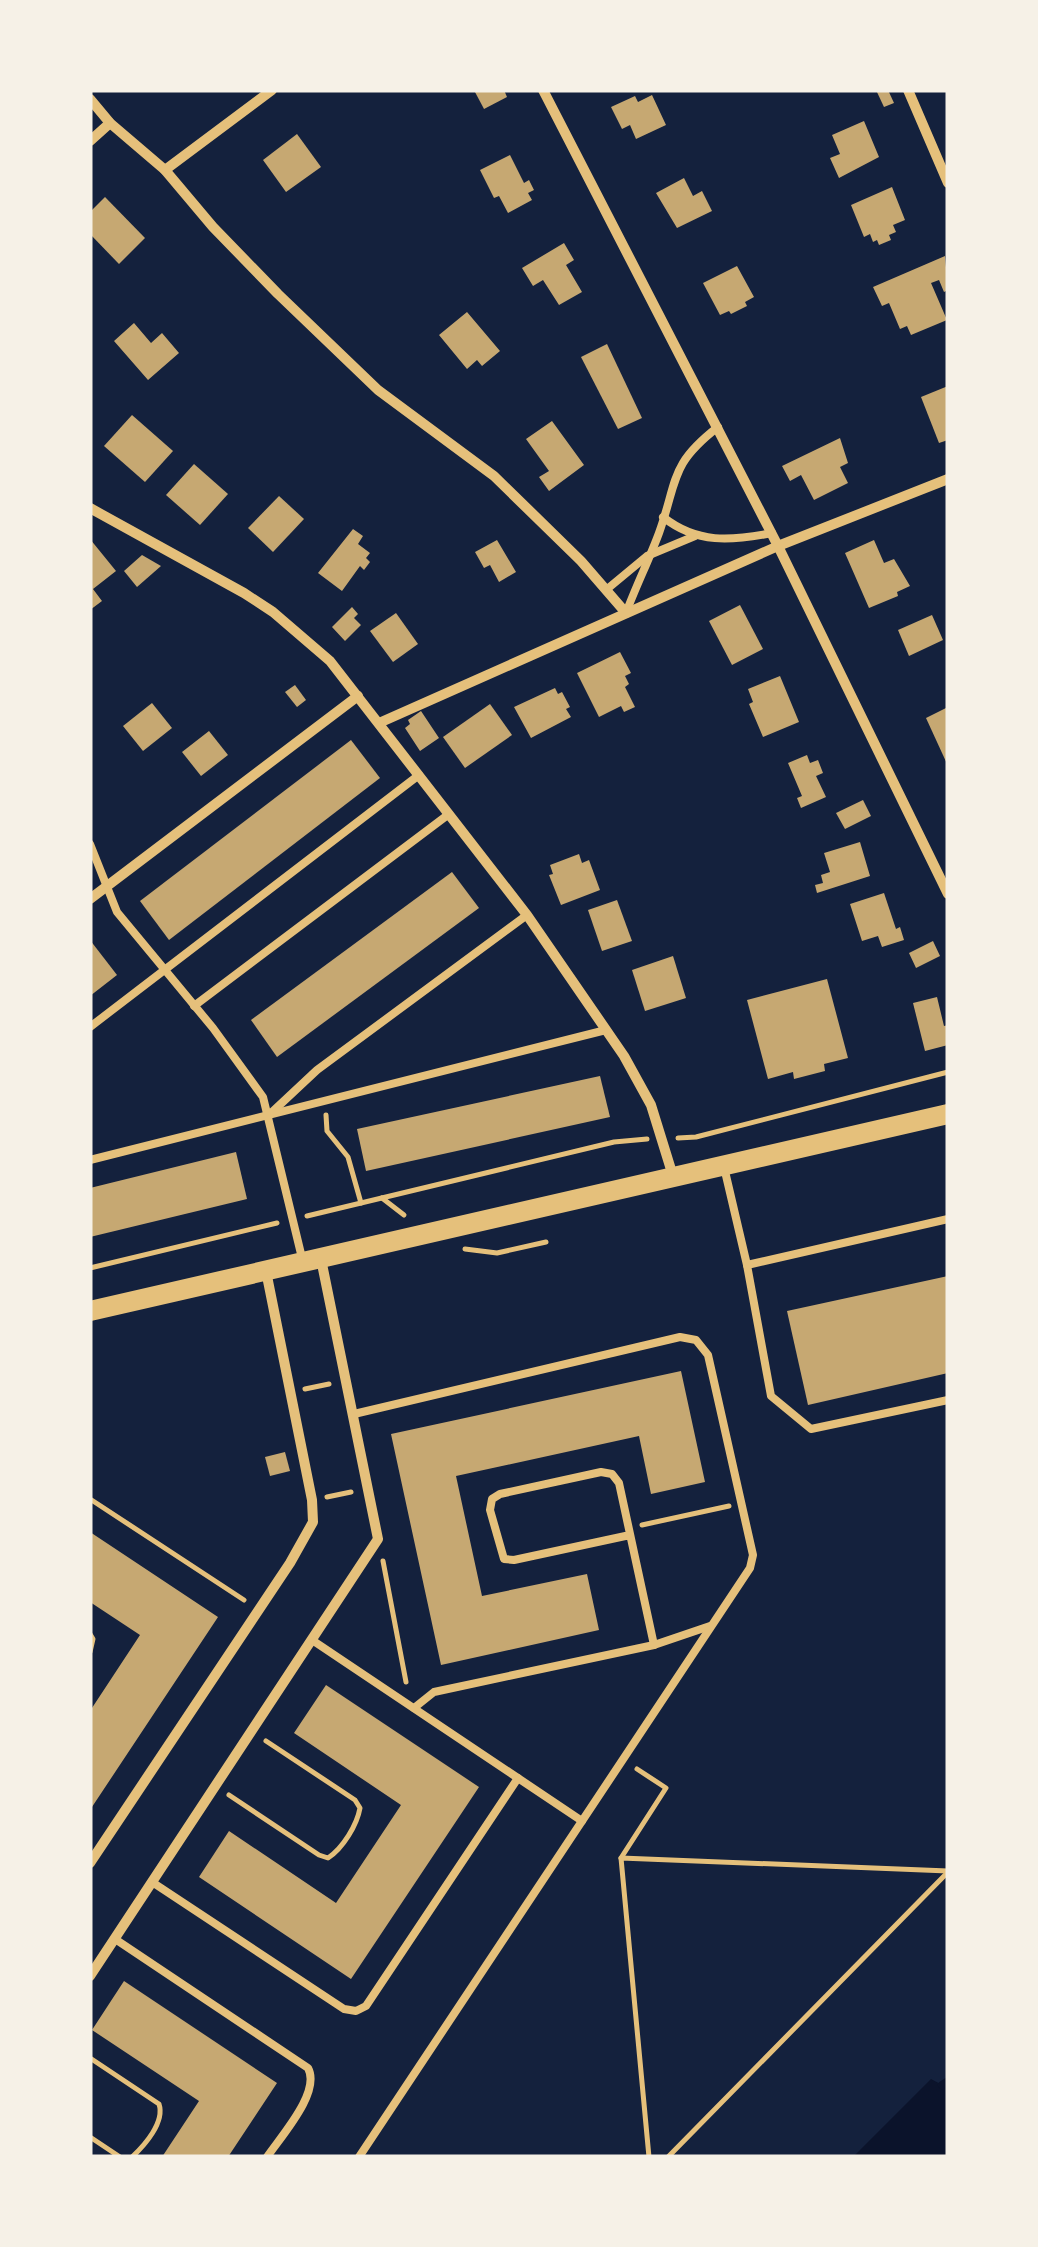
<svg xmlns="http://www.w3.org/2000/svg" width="1038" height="2247" font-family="'Playfair Display',serif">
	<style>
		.water { fill: #0b132b }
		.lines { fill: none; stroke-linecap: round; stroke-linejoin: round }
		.stream { stroke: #0b132b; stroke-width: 8 }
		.building { fill: #c6a872 }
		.path { stroke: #e5c07b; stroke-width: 5 }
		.service { stroke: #e5c07b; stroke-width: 8 }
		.minor { stroke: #e5c07b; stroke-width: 10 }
		.secondary { stroke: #e5c07b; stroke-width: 20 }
	</style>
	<rect width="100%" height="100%" fill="#14213d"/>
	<polygon class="water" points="931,2079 948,2088 948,2157 853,2157"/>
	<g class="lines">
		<polyline class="stream" points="942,2085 948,2081"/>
	</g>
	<g class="building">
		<polygon points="479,90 504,90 507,97 484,109 475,92"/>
		<polygon points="876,90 888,90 894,103 884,107"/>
		<polygon points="652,95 666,125 636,139 630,125 622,129 611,107 635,96 638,102"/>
		<polygon points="864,121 879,157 839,178 830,158 840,154 832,135"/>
		<polygon points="297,134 321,167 286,192 263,160"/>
		<polygon points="510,155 524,183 529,180 534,190 528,193 532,200 508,213 499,196 494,198 480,170"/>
		<polygon points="684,178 693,196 702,191 712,211 677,228 656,193"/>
		<polygon points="892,187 905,220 893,225 896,232 889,235 891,240 879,245 877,240 873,242 870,234 864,237 851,205"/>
		<polygon points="105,197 145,238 119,264 90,234 90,212"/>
		<polygon points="564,243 574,260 566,265 582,292 559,305 543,280 533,286 522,268"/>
		<polygon points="945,256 948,290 944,292 939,280 931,283 947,320 911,335 907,326 900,329 889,303 882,306 873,287"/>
		<polygon points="737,266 754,297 745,302 747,306 731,314 729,311 720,315 703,283"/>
		<polygon points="467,312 500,351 482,366 477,360 467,369 439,335"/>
		<polygon points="134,323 151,343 162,333 179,353 148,380 114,341"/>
		<polygon points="607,344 642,418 618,429 581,357"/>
		<polygon points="948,386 948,440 939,443 921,397"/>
		<polygon points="132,415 173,451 145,482 104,446"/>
		<polygon points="552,421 584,465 549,491 539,477 549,471 526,439"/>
		<polygon points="840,438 848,463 840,467 848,483 814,500 801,475 790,481 782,466"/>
		<polygon points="194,464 228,494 200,525 166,495"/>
		<polygon points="279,496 304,519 273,552 248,528"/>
		<polygon points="353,529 363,536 358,544 370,553 366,558 370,562 364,570 360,566 342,591 318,573"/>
		<polygon points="90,539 116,571 93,589 102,601 90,610"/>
		<polygon points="497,540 516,572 499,582 490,565 484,568 475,552"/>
		<polygon points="874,540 884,563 894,559 910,586 897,592 898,596 869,608 845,553"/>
		<polygon points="142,555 161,566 137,587 124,571"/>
		<polygon points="740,605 763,649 732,665 709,621"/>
		<polygon points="352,607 358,614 354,618 361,625 345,641 332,627"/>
		<polygon points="396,613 418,644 393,662 370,631"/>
		<polygon points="932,615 943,640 909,656 898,630"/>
		<polygon points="620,652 631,673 625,676 629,684 625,687 635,707 624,712 621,706 599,717 577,673"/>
		<polygon points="780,676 799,722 763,737 749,704 753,702 748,689"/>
		<polygon points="295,685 306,700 297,707 285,692"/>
		<polygon points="555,688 558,694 562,692 570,707 566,709 571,717 531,738 514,707"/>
		<polygon points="152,703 172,728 143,751 123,726"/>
		<polygon points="490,704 512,735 465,768 443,737"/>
		<polygon points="948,707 948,766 926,718"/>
		<polygon points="421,711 439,738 420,751 405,728 410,724 408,720"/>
		<polygon points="209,731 228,755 201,776 182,752"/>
		<polygon points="351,740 380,778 169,940 140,901"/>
		<polygon points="807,755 810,763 818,760 823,773 816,776 826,797 801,808 797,798 802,796 788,763"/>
		<polygon points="863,800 871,816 845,829 836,813"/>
		<polygon points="860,842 870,876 817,893 815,885 823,883 821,875 830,872 824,853"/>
		<polygon points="579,854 582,863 589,860 600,890 561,905 549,875 553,874 550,865"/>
		<polygon points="452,872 479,908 277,1057 251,1020"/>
		<polygon points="884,893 896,929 900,927 904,940 882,947 878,936 862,941 850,904"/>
		<polygon points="617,900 632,941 602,951 588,910"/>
		<polygon points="90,940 117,975 90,996"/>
		<polygon points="933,941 940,956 916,968 909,953"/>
		<polygon points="673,956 686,998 645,1011 632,970"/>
		<polygon points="827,979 848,1058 824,1064 825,1071 794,1079 793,1072 768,1079 747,1000"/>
		<polygon points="937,997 944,1026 948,1025 948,1045 925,1051 913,1003"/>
		<polygon points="600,1076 610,1117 366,1171 357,1129"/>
		<polygon points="236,1152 247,1199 90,1237 90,1188"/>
		<polygon points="948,1276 948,1373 808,1405 787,1311"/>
		<polygon points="681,1371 705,1482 651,1494 639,1436 456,1476 482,1596 587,1574 599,1630 441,1665 391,1434"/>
		<polygon points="285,1452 290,1471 270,1476 265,1457"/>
		<polygon points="90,1532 218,1617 90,1810 90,1711 140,1635 90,1602"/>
		<polygon points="326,1685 479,1787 351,1979 199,1877 229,1831 336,1903 401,1805 294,1733"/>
		<polygon points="124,1981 277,2083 228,2157 162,2157 199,2101 92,2030"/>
	</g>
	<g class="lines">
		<g class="path">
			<polyline points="326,1115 327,1131 348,1157 361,1203"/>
			<polyline points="678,1138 696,1137 948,1072"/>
			<polyline points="382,1198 404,1215"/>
			<polyline points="307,1216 614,1142 647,1139"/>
			<polyline points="465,1249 497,1253 546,1242"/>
			<polyline points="90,1268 277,1223"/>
			<polyline points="305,1389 329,1384"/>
			<polyline points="327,1497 351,1492"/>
			<polyline points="90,1499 244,1600"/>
			<polyline points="642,1525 729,1506"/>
			<polyline points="383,1561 406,1682"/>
			<polyline points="90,1634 93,1639 90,1652"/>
			<path d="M229,1795l90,60 9,3c15,-10 29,-33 32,-50l-5,-8 -89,-59"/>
			<polyline points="621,1858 666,1788 637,1769"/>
			<path d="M90,2058l69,46c6,18 -14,41 -27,53"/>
			<polyline points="90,2137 120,2157"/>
			<polyline points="649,2157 621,1858 948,1871"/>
			<polyline points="668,2157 948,1872"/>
		</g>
		<g class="service">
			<path d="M663,517c34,27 68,24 109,16"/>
			<polyline points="606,590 647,556 695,536"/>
			<path d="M626,613c10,-27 23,-53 33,-80 19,-53 10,-68 59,-106"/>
			<polyline points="90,844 117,912 213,1028 263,1097 302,1258"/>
			<polyline points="194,1006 449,814"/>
			<polyline points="90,1027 419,775"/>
			<polyline points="270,1114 317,1070 527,915"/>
			<polyline points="90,1160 606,1030"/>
			<polyline points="724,1167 747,1265"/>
			<polyline points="948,1219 747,1265 771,1396 811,1429 948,1400"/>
			<polyline points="354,1414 680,1337 696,1340 708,1355 753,1555 750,1568 359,2157"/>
			<polyline points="630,1535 514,1560 504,1559 490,1510 492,1499 500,1494 601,1472 612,1474 619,1483 654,1645"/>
			<polyline points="312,1640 582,1821"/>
			<polyline points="414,1708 434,1692 654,1645 710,1626"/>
			<polyline points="152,1882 344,2009 356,2011 366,2006 518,1778"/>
			<path d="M115,1939l193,129c13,24 -26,67 -41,89"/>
		</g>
		<g class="minor">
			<polyline points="543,90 778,546 948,894"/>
			<polyline points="908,90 948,183"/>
			<polyline points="90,99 110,123 165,170 213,227 278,294 378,390 494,476 581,561 626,613"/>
			<polyline points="90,141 110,123"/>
			<polyline points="165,170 272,90"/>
			<polyline points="90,508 244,593 273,612 330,661 527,915 624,1056 651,1105 673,1176"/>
			<polyline points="379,723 778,546 948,479"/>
			<polyline points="90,899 358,696"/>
			<polyline points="90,1863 290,1563 313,1522 312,1500 266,1271"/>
			<polyline points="90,1976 378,1539 321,1259"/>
		</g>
		<polyline class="secondary" points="90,1311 948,1114"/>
	</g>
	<rect width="1038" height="2247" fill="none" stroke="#f6f1e7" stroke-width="185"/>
</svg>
